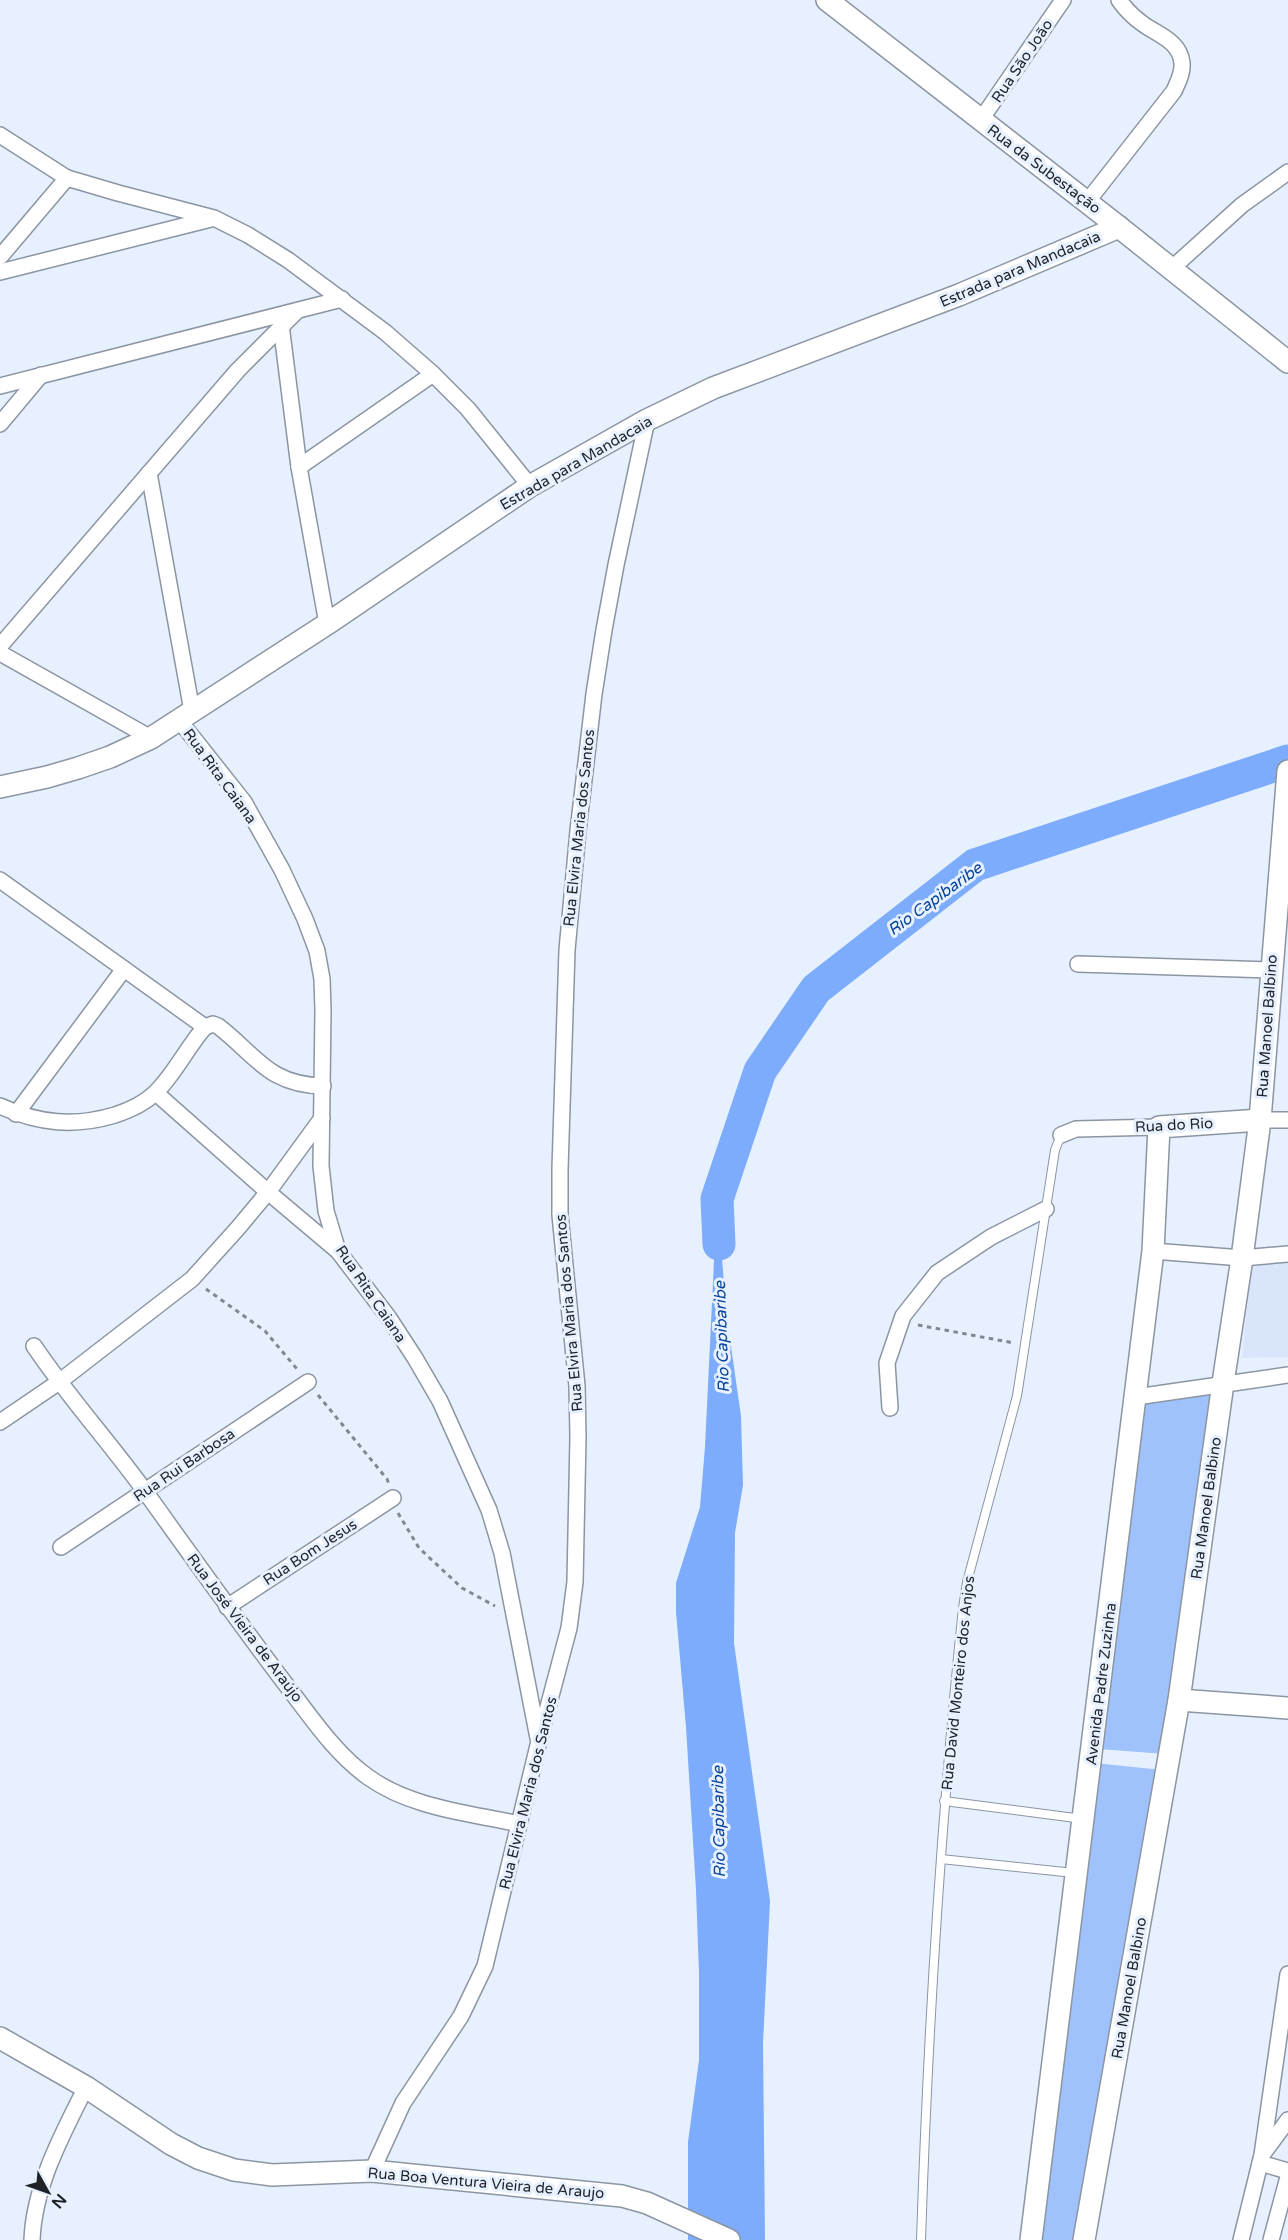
<svg xmlns="http://www.w3.org/2000/svg" width="1288" height="2240" font-family="'Varela Round',sans-serif">
	<style>
		.built { fill: #d8e5fb }
		.green { fill: #9fc2fc }
		.water { fill: #7cacfb }
		.lines { fill: none; stroke-linecap: round; stroke-linejoin: round }
		.river { stroke: #7cacfb; stroke-width: 33 }
		.lane-casing { stroke: #8c95a2; stroke-width: 10 }
		.street-casing { stroke: #8c95a2; stroke-width: 18 }
		.secondary-casing { stroke: #8c95a2; stroke-width: 24 }
		.path { stroke: #818892; stroke-width: 3; stroke-dasharray: 4.5 4.5; stroke-linecap: butt }
		.lane { stroke: #fff; stroke-width: 8 }
		.street { stroke: #fff; stroke-width: 15 }
		.secondary { stroke: #fff; stroke-width: 21 }
		.labels { text-anchor: middle; dominant-baseline: central; stroke-width: 6; stroke-linejoin: round; paint-order: stroke }
		.street-label { font-size: 15px; fill: #1f2328; stroke: #e6f0ff }
		.water-label { font-size: 16px; font-style: italic; fill: #08439c; stroke: #e6f0ff }
	</style>
	<rect width="100%" height="100%" fill="#e6f0ff"/>
	<polygon class="built" points="1288,1261 1288,1357 1242,1358 1251,1265"/>
	<g class="green">
		<polygon points="1218,1389 1165,1754 1099,1749 1138,1401"/>
		<polygon points="1095,1763 1162,1770 1079,2240 1035,2240"/>
	</g>
	<polygon class="water" points="717,1199 727,1319 741,1416 743,1485 735,1533 734,1643 770,1901 763,2043 765,2240 688,2240 688,2142 699,2060 699,1973 696,1890 686,1727 676,1612 676,1583 700,1507 705,1447"/>
	<g class="lines">
		<polyline class="river" points="719,1244 717,1199 760,1071 816,989 975,865 1288,761"/>
		<g class="lane-casing">
			<g id="lane">
				<polyline points="944,1801 1083,1819"/>
				<polyline points="941,1859 1074,1873"/>
				<path d="M921,2240c7,-211 20,-422 42,-632l4,-26 50,-186 38,-246 6,-15"/>
			</g>
		</g>
		<g class="street-casing">
			<g id="street">
				<polyline points="980,121 1063,0"/>
				<polyline points="0,135 67,178 118,193 214,218 248,235 288,260 385,332 433,374 468,409 530,486"/>
				<path d="M1087,202l87,-111c4,-9 9,-18 8,-28 -2,-22 -24,-28 -39,-39 -10,-7 -17,-14 -24,-24"/>
				<polyline points="0,257 67,178"/>
				<polyline points="1170,270 1242,205 1288,172"/>
				<polyline points="0,272 211,219"/>
				<polyline points="281,325 299,467 327,624"/>
				<polyline points="0,386 342,299"/>
				<polyline points="0,424 41,375"/>
				<polyline points="299,467 433,374"/>
				<polyline points="149,473 192,711"/>
				<polyline points="0,646 238,370 297,311"/>
				<polyline points="0,653 151,738"/>
				<polyline points="179,720 244,802 282,870 305,919 317,951 322,979 323,1010 321,1166 326,1211 338,1251 389,1318 415,1358 440,1401 489,1510 502,1553 538,1738"/>
				<polyline points="0,880 205,1027"/>
				<polyline points="1078,964 1271,970"/>
				<path d="M205,1027l8,-3 5,2c38,29 50,59 105,60"/>
				<polyline points="156,1093 268,1192 338,1251"/>
				<path d="M0,1106c39,18 75,21 115,9 15,-5 29,-11 40,-22 20,-19 32,-46 50,-66"/>
				<polyline points="16,1114 124,969"/>
				<polyline points="1260,1120 1288,1120"/>
				<polyline points="1061,1135 1076,1129 1159,1127"/>
				<polyline points="1153,1251 1242,1258 1288,1254"/>
				<path d="M34,1346c35,52 77,98 113,148 45,63 90,126 137,188 25,32 50,71 84,95 43,31 101,36 151,47"/>
				<polyline points="1136,1397 1288,1375"/>
				<polyline points="890,1408 887,1363 903,1316 937,1273 991,1237 1046,1209"/>
				<polyline points="0,1422 59,1382 192,1279 238,1228 268,1192 322,1118"/>
				<polyline points="61,1547 308,1382"/>
				<polyline points="227,1607 393,1498"/>
				<polyline points="1262,2155 1288,1974"/>
				<polyline points="1260,2163 1288,2171"/>
				<polyline points="372,2171 403,2103 461,2016 485,1966 539,1741 569,1628 575,1582 578,1437 577,1386 560,1215 560,1169 567,950 578,831 594,694 604,630 616,565 647,420"/>
				<path d="M32,2240c2,-54 30,-105 54,-153"/>
				<polyline points="1241,2240 1262,2155 1288,2120"/>
				<polyline points="1271,2240 1288,2177"/>
			</g>
		</g>
		<g class="secondary-casing">
			<g id="secondary">
				<polyline points="827,0 1119,227 1288,362"/>
				<polyline points="0,787 47,777 78,768 110,757 151,738 327,624 530,486 647,420 713,388 959,295 1119,227"/>
				<polyline points="1179,1700 1288,1708"/>
				<polyline points="0,2038 86,2087 171,2144 198,2158 234,2170 272,2175 372,2171 622,2196 647,2203 729,2240"/>
				<polyline points="1031,2240 1153,1251 1159,1127 1260,1120"/>
				<polyline points="1084,2240 1179,1700 1223,1383 1242,1258 1260,1120 1288,771"/>
			</g>
		</g>
		<g class="path">
			<polyline points="206,1289 265,1331 297,1369"/>
			<polyline points="918,1325 1014,1343"/>
			<polyline points="318,1395 387,1479 389,1484"/>
			<polyline points="398,1513 419,1548 462,1588 495,1606"/>
		</g>
		<use href="#lane" class="lane"/>
		<use href="#street" class="street"/>
		<use href="#secondary" class="secondary"/>
	</g>
	<g class="labels">
		<g class="street-label">
			<text transform="translate(1022 61) rotate(-56)">Rua São João</text>
			<text transform="translate(1044 169) rotate(37)">Rua da Subestação</text>
			<text transform="translate(1020 269) rotate(-23)">Estrada para Mandacaia</text>
			<text transform="translate(576 463) rotate(-30)">Estrada para Mandacaia</text>
			<text transform="translate(220 776) rotate(54)">Rua Rita Caiana</text>
			<text transform="translate(579 828) rotate(-84)">Rua Elvira Maria dos Santos</text>
			<text transform="translate(1267 1026) rotate(-86)">Rua Manoel Balbino</text>
			<text transform="translate(1174 1125) rotate(-3)">Rua do Rio</text>
			<text transform="translate(371 1294) rotate(56)">Rua Rita Caiana</text>
			<text transform="translate(569 1313) rotate(-95)">Rua Elvira Maria dos Santos</text>
			<text transform="translate(184 1465) rotate(-34)">Rua Rui Barbosa</text>
			<text transform="translate(1206 1508) rotate(-82)">Rua Manoel Balbino</text>
			<text transform="translate(310 1552) rotate(-33)">Rua Bom Jesus</text>
			<text transform="translate(245 1628) rotate(53)">Rua José Vieira de Araújo</text>
			<text transform="translate(958 1683) rotate(-84)">Rua David Monteiro dos Anjos</text>
			<text transform="translate(1101 1684) rotate(-83)">Avenida Padre Zuzinha</text>
			<text transform="translate(528 1793) rotate(-76)">Rua Elvira Maria dos Santos</text>
			<text transform="translate(1129 1988) rotate(-80)">Rua Manoel Balbino</text>
			<text transform="translate(486 2183) rotate(5)">Rua Boa Ventura Vieira de Araujo</text>
		</g>
		<g class="water-label">
			<text transform="translate(935 899) rotate(-36)">Rio Capibaribe</text>
			<text transform="translate(722 1337) rotate(-92)">Rio Capibaribe</text>
			<text transform="translate(719 1822) rotate(-91)">Rio Capibaribe</text>
		</g>
	</g>
	<g transform="translate(48 2192) rotate(130)" stroke="#e6f0ff" stroke-width="4.5" paint-order="stroke">
	<path d="M0-4.5L10 22L0 15L-10 22Z" fill="#1f2328"/>
	<text y="-9" font-size="16" font-weight="bold" text-anchor="middle" fill="#1f2328">N</text>
	</g>
</svg>
